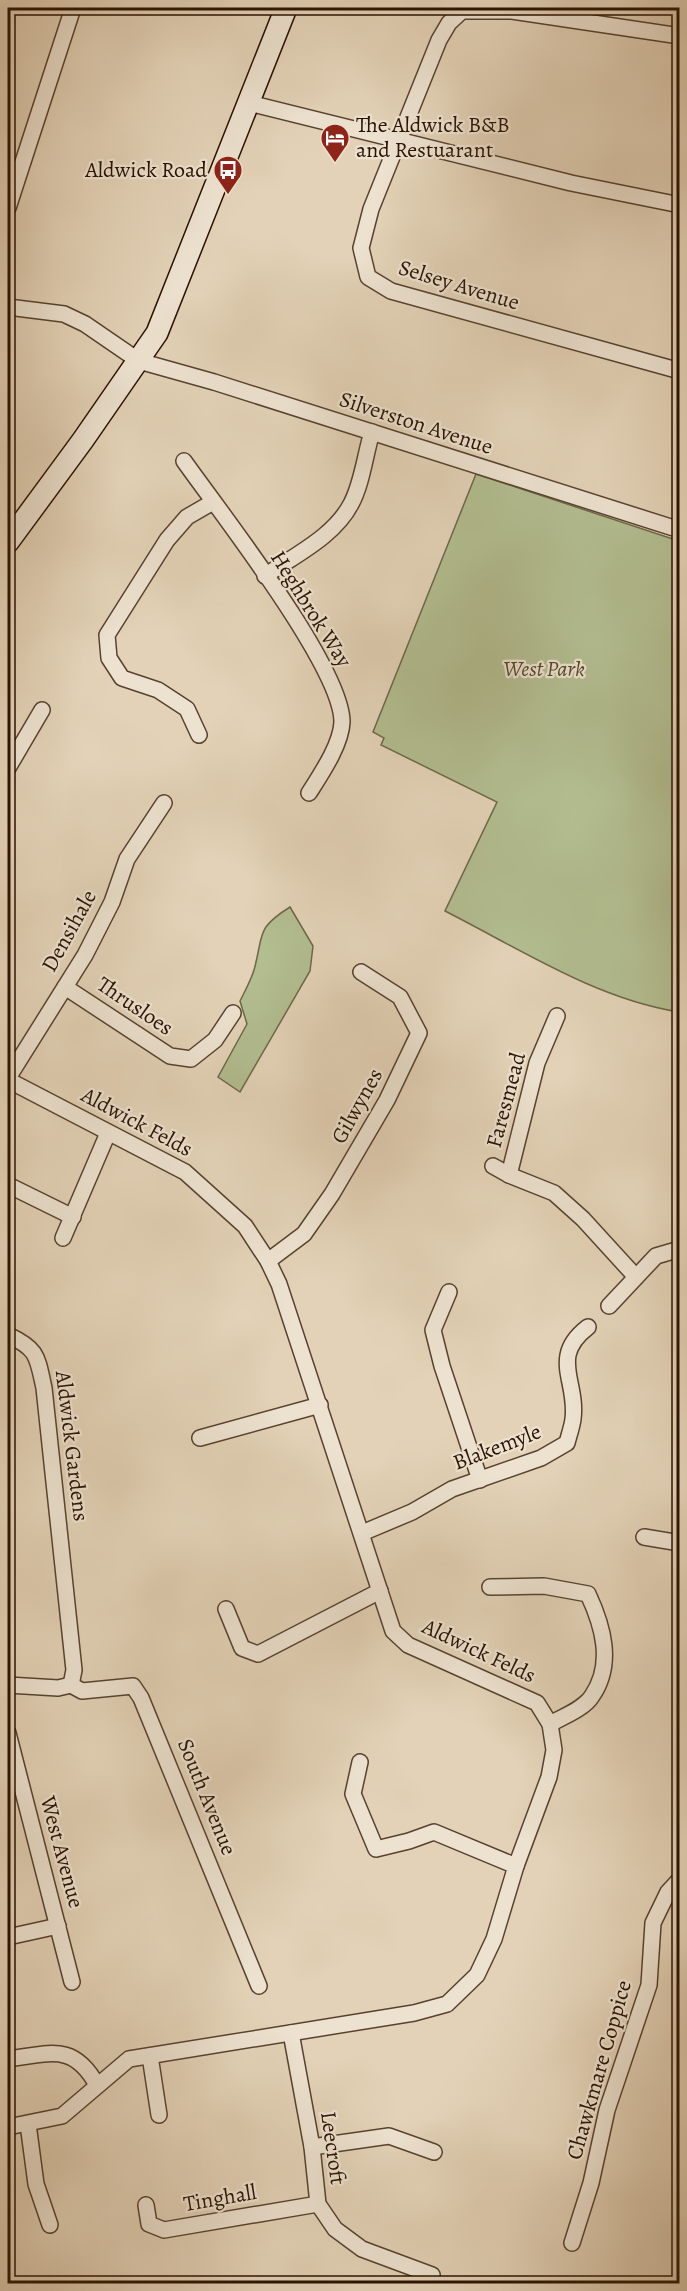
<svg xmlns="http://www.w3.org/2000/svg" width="687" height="2291" font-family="Alegreya,serif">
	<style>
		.green { fill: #b2bd90; stroke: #6e6849; stroke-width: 1.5 }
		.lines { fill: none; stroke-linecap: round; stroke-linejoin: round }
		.street-casing { stroke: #58422f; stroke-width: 18 }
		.secondary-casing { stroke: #2a1202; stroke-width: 24 }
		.street { stroke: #ede2d0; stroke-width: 15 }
		.secondary { stroke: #ede2d0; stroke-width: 21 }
		.labels { text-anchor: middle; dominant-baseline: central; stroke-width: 4.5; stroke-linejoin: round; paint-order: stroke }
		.poi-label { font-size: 22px; fill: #2a1202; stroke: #ede2d0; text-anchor: start }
		.street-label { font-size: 22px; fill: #2a1202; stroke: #ede2d0 }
		.park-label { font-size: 22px; font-style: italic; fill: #53452d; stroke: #ede2d0 }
	</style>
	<rect width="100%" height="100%" fill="#e3d2b7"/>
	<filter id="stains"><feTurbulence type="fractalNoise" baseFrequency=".00333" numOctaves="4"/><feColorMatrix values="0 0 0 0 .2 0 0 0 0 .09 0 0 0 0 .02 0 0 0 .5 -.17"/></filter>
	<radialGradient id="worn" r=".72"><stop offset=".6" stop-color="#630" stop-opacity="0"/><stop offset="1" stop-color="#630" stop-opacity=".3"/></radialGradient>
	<g class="green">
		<path d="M476,474l203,67v471c-83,-13 -159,-63 -234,-101l52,-109 -116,-57 3,-7 -11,-6z"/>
		<path d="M290,907l23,39 -3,25 -70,121 -22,-15 29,-53 -7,-23c5,-10 11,-21 14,-31 10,-36 1,-41 36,-63z"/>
	</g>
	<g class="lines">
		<g class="street-casing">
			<g id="street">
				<polyline points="680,36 512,11 462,11 449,23 439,40 371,209 361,248 368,277 391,291 680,371"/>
				<polyline points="249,103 571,183 680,205"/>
				<polyline points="8,208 73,8"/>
				<polyline points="8,307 64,314 85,324 139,361 214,382 680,530"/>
				<path d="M184,461c36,51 158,206 158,261 -1,23 -21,52 -33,71"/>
				<path d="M265,576c28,-20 69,-39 86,-72 11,-20 14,-49 21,-72"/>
				<polyline points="199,735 187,709 158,690 122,678 109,658 107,635 167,540 187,517 213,502"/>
				<polyline points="8,768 42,710"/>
				<polyline points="65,987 170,1056 191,1059 215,1040 233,1013"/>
				<polyline points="557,1016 537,1063 509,1175 554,1193 583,1219 636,1277"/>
				<polyline points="8,1078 85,955 112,902 127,859 164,803"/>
				<polyline points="8,1080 185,1172 245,1226 268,1261 279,1284 393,1631 408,1645 537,1703 550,1724 554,1750 549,1777 516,1866 494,1939 477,1975 447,2004 414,2013 129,2059 62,2116 8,2127"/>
				<polyline points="493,1166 509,1175"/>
				<polyline points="8,1185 73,1217"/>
				<polyline points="63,1238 108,1133"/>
				<polyline points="268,1261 304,1234 332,1194 387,1100 419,1033 400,997 361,972"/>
				<polyline points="449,1292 433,1330 442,1366 480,1480"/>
				<polyline points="609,1306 656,1256 680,1249"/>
				<path d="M8,1335c30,14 29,21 36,53l30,282 -3,15"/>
				<polyline points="200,1438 320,1405"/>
				<path d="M362,1533l50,-21 40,-23 89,-31 26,-15c2,-8 5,-16 6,-24 5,-38 -24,-62 15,-92"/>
				<polyline points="644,1537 680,1543"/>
				<path d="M490,1587l54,-1 44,8c15,32 26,70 4,102 -8,13 -30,21 -42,28"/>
				<polyline points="226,1609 242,1648 258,1654 380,1591"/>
				<polyline points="8,1685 58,1688 71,1685"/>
				<polyline points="71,1685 82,1691 133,1686 141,1698 259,1986"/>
				<polyline points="8,1733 72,1982"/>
				<polyline points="360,1762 353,1794 376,1849 409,1841 434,1832 516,1866"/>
				<polyline points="8,1937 58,1926"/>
				<polyline points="291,2033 312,2147 318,2204 335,2229 362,2249 432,2275"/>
				<polyline points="150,2056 159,2115"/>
				<path d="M8,2059c42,-5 65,-17 89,26"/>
				<polyline points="28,2124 36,2184 50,2225"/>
				<polyline points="312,2147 389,2136 434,2152"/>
				<polyline points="146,2205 149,2224 164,2230 318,2204"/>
				<polyline points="572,2243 591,2183 607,2110 649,1985 653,1923 668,1892 680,1879"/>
			</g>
		</g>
		<g class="secondary-casing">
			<polyline id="secondary" points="8,542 83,440 157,333 286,8"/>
		</g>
		<use href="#street" class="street"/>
		<use href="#secondary" class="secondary"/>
	</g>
	<defs>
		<g id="hotel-pin" transform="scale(1.5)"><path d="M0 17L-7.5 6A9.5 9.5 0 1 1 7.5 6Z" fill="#8f2418" stroke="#ede2d0"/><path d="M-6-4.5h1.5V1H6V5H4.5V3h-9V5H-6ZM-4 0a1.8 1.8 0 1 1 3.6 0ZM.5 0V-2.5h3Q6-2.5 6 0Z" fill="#fff"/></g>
		<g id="bus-pin" transform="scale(1.5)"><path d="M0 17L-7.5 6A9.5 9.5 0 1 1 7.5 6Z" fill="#8f2418" stroke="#ede2d0"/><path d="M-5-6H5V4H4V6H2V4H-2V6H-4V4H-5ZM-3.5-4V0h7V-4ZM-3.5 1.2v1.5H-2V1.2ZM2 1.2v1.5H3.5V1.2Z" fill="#fff"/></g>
	</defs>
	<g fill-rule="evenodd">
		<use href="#hotel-pin" x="335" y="138"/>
		<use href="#bus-pin" x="228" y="170"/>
	</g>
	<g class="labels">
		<g class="poi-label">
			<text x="356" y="125">The Aldwick B&amp;B<tspan x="356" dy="25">and Restuarant</tspan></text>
			<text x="207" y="170" text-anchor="end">Aldwick Road</text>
		</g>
		<g class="street-label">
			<text transform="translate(459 285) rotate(17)">Selsey Avenue</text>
			<text transform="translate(416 423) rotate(18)">Silverston Avenue</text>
			<text transform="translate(311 609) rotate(58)">Heghbrok Way</text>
			<text transform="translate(69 931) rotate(-61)">Densihale</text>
			<text transform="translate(135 1006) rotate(34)">Thrusloes</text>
			<text transform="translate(506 1100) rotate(-75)">Faresmead</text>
			<text transform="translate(357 1106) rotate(-61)">Gilwynes</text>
			<text transform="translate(137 1122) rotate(28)">Aldwick Felds</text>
			<text transform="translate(72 1446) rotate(83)">Aldwick Gardens</text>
			<text transform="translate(497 1447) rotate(-21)">Blakemyle</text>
			<text transform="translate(479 1651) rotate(25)">Aldwick Felds</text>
			<text transform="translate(207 1797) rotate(68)">South Avenue</text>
			<text transform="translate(62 1852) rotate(75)">West Avenue</text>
			<text transform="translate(599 2070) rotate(-74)">Chawkmare Coppice</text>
			<text transform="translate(333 2148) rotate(82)">Leecroft</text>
			<text transform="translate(220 2198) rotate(-10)">Tinghall</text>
		</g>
		<g class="park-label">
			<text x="544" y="669">West Park</text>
		</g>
	</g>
	<rect width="687" height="2291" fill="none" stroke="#e3d2b7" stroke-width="30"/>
	<rect x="9" y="9" width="669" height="2273" fill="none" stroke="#2a1202" stroke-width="3"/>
	<rect x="15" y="15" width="657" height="2261" fill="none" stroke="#2a1202" stroke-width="1.5"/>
	<rect width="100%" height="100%" filter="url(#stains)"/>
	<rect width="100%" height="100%" fill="url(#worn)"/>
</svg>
